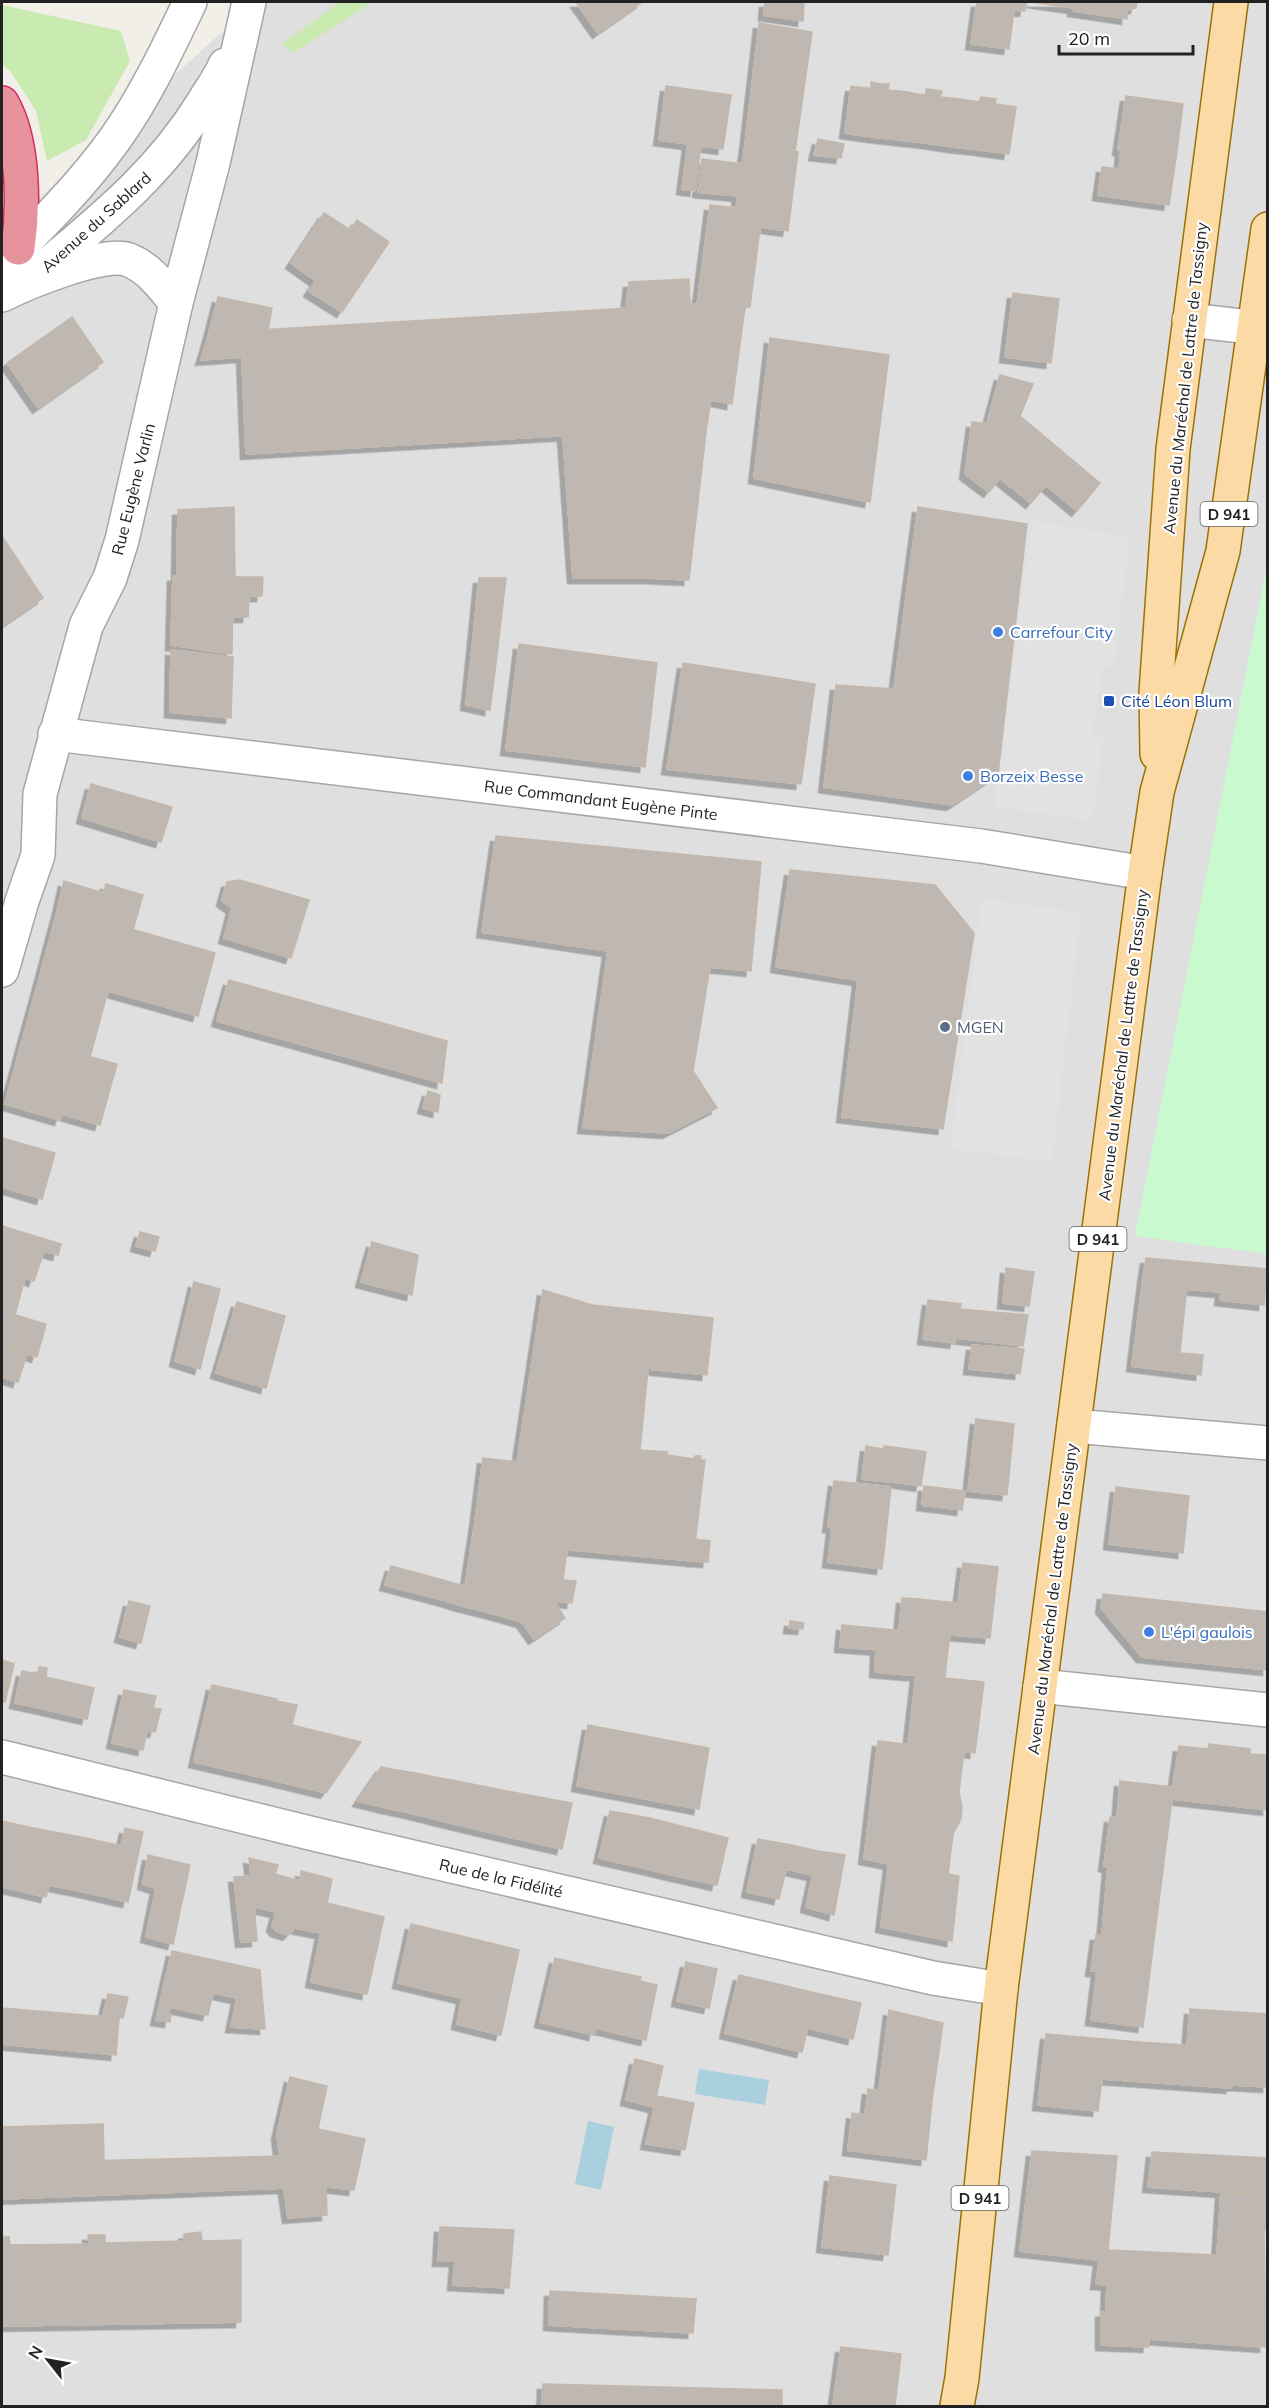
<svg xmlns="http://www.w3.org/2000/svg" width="1269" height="2408" font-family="Mulish,sans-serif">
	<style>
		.residential { fill: #e0dfdf }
		.grass { fill: #c9eab0 }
		.park { fill: #c8f9cf }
		.parking { fill: #e2e2e2 }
		.water { fill: #aacfde }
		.building { fill: #bfb8b2; stroke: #c3b7ab; stroke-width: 1.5; filter: url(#shadow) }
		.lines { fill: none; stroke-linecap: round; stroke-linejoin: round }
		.minor-casing { stroke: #a6a6a6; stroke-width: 36 }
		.major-casing { stroke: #9d7202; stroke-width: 36 }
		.highway-casing { stroke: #d92c5e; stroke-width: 36 }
		.minor { stroke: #fff; stroke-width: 33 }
		.major { stroke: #fbdaa5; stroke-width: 33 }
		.highway { stroke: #e7939e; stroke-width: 33 }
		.shop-dot { fill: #3f7fe0; stroke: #fff; stroke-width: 2 }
		.transit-dot { fill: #1a4fb4; stroke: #fff; stroke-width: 2 }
		.service-dot { fill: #5c6f8a; stroke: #fff; stroke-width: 2 }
		.labels { text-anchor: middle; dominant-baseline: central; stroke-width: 4.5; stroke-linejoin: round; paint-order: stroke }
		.shield { fill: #fff; stroke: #646464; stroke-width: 1.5 }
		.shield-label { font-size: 15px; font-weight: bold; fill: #222 }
		.street-label { font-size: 16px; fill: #222; stroke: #fff }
		.shop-label { font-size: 16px; fill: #366cbe; stroke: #fff; text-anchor: start }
		.transit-label { font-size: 16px; fill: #164399; stroke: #fff; text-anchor: start }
		.service-label { font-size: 16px; fill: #4e5e75; stroke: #fff; text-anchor: start }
	</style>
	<defs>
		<filter id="shadow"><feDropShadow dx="-5.5" dy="5.5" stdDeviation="0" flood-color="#0004"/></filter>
	</defs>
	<rect width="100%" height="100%" fill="#f2efe9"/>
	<polygon class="residential" points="255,2 1267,2 1267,2406 2,2406 2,232"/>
	<g class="grass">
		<polygon points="340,2 373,2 293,53 282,44"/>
		<polygon points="2,5 121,31 130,61 86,140 47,161 36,111 11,72 2,64"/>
	</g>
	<polygon class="park" points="1267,566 1267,1254 1135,1236"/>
	<g class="parking">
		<polygon points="1032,521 1130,537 1114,668 1102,666 1092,734 1103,739 1093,821 995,807"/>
		<polygon points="982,899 1081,912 1052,1162 950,1149"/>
	</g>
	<g class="water">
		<polygon points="699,2069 769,2080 765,2105 695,2094"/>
		<polygon points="588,2121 614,2127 601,2190 575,2184"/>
	</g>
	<g class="building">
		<polygon points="576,2 642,2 598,33"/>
		<polygon points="765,2 804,4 803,21 764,15"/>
		<polygon points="977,2 1027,2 1025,11 1014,10 1009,49 971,44"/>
		<polygon points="1031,2 1137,2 1136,8 1127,10 1127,19 1073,11 1074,8"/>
		<polygon points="759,23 812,32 795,152 745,145"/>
		<polygon points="871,82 880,84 873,137 845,133 851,86 871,89"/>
		<polygon points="880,84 889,84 888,90 907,92 900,140 873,137"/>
		<polygon points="666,86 708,92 695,191 682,189 688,144 659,140"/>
		<polygon points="926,89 935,90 927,143 900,140 907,92 926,96"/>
		<polygon points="935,90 942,91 940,97 960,99 953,147 927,143"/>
		<polygon points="708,92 731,95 723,149 701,146"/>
		<polygon points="1126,96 1183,104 1176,158 1118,150"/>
		<polygon points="981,97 989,98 981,150 953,147 960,99 979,102"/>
		<polygon points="989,98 996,99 995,104 1016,107 1009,154 981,150"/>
		<polygon points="818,139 844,144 841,158 814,155"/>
		<polygon points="745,145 798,152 788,231 734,223"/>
		<polygon points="1121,151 1176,158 1169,205 1098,195 1102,167 1119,169"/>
		<polygon points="702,159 742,164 739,196 698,192"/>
		<polygon points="710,205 737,208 725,301 698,298"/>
		<polygon points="324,213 350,230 357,220 389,242 342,312 309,291 316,281 291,263"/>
		<polygon points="734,223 760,228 750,307 745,307 732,404 711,400"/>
		<polygon points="689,279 690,304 626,308 629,282"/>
		<polygon points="1013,293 1059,299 1051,363 1005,357"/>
		<polygon points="218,297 272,308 268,330 209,333"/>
		<polygon points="698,298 725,301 706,432 689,580 649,578 642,431 246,454 242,357 201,360 209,333 697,304"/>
		<polygon points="72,317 103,362 38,408 7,363"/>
		<polygon points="770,338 889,355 870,502 754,478"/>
		<polygon points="1000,375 1033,384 1020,416 1013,427 987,424"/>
		<polygon points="1020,416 1100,483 1077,511 1046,485 1031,503 990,470 989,458"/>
		<polygon points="972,422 1013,427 989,458 990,470 1000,478 989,492 965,474"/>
		<polygon points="642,431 649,578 573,578 563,436"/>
		<polygon points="234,507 235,576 177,576 178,510"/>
		<polygon points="918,507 1027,524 998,774 952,805 824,787 836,685 894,689"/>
		<polygon points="2,536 43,598 2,626"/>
		<polygon points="173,576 233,577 232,654 171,645"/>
		<polygon points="233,577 263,577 262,596 249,596 248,617 233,617"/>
		<polygon points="479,578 506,578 496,663 471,659"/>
		<polygon points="519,644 657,663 645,767 506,750"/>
		<polygon points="171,650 233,657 231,718 170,712"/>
		<polygon points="471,659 496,663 490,710 466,705"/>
		<polygon points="683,663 815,684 801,784 667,769"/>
		<polygon points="91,784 172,807 161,842 82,818"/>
		<polygon points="496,836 761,862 751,971 710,967 693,1071 717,1108 668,1133 583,1128 608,951 482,932"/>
		<polygon points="790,870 935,885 974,933 943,1129 842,1117 858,980 776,967"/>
		<polygon points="240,880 309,900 291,958 224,938 232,908 222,901 227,882"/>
		<polygon points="64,881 103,893 106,884 143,895 133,930 58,908"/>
		<polygon points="58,908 215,953 198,1016 41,972"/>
		<polygon points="41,972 108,991 90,1057 23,1038"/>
		<polygon points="229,980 447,1041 442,1083 217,1021"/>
		<polygon points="23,1038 88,1056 76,1100 66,1098 60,1120 5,1104"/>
		<polygon points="88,1056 117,1064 100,1125 62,1114 66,1098 76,1100"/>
		<polygon points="428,1091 440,1095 438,1112 423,1108"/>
		<polygon points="2,1138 55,1153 42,1199 2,1187"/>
		<polygon points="2,1226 61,1244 58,1255 44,1251 34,1281 25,1278 15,1315 2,1311"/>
		<polygon points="140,1232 159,1237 155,1251 136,1246"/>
		<polygon points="372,1242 418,1255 412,1295 361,1282"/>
		<polygon points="1146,1258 1267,1269 1264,1305 1220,1300 1221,1292 1186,1289 1187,1285 1143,1278"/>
		<polygon points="1006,1268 1034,1272 1029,1306 1003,1303"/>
		<polygon points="1143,1278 1187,1285 1180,1353 1203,1355 1201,1375 1132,1366"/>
		<polygon points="194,1282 220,1289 200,1369 175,1361"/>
		<polygon points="543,1290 592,1305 713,1318 707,1375 648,1369 640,1450 667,1452 667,1455 694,1459 695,1456 701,1456 700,1460 705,1460 693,1561 560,1549 554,1601 522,1622 494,1614 507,1527 475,1522 483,1458 517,1462"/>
		<polygon points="928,1300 961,1304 960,1309 1028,1315 1023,1346 956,1338 955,1343 923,1339"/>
		<polygon points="237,1302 285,1316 266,1388 216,1373"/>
		<polygon points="2,1311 46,1324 37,1357 9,1348 2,1373"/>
		<polygon points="972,1345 1024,1349 1020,1374 969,1369"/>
		<polygon points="9,1348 27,1354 18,1382 2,1377"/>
		<polygon points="976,1419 1014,1424 1007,1495 968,1491"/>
		<polygon points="866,1446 883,1449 880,1481 862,1479"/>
		<polygon points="884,1446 907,1449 902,1483 880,1481"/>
		<polygon points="907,1449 926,1452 921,1486 902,1483"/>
		<polygon points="834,1481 891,1487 886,1534 828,1527"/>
		<polygon points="924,1486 965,1491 962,1510 922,1505"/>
		<polygon points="1116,1487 1189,1496 1183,1553 1109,1544"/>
		<polygon points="475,1522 507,1527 494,1614 462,1606"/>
		<polygon points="832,1528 886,1534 882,1569 828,1562"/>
		<polygon points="695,1539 710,1541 708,1562 693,1561"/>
		<polygon points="560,1549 567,1549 563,1580 576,1581 572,1603 554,1601"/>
		<polygon points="963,1563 998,1567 990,1638 915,1632 918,1599 958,1603"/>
		<polygon points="391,1566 443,1580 439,1599 385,1585"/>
		<polygon points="443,1580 464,1586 462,1606 439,1599"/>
		<polygon points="1103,1594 1268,1612 1268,1670 1142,1657 1101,1608"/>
		<polygon points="902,1598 918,1599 915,1632 899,1630"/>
		<polygon points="129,1601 150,1606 141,1643 120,1637"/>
		<polygon points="554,1601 565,1618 534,1639 522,1622"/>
		<polygon points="790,1621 804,1623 803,1629 789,1628"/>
		<polygon points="842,1625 915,1632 912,1652 840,1647"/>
		<polygon points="915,1632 950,1635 947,1657 912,1652"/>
		<polygon points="876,1650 912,1652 909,1675 875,1672"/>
		<polygon points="912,1652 947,1657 945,1678 984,1682 975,1753 908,1745 916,1675 909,1675"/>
		<polygon points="2,1660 14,1664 5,1702 2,1702"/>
		<polygon points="39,1667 47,1668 46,1677 94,1688 87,1719 30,1706"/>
		<polygon points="22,1671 37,1674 30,1706 15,1703"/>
		<polygon points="212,1685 277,1699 260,1777 194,1762"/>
		<polygon points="124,1690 156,1696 153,1708 161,1709 155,1732 147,1731 143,1750 112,1743"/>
		<polygon points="277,1701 297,1705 292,1725 361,1742 326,1793 260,1777"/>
		<polygon points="588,1725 709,1748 699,1809 577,1786"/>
		<polygon points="878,1741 964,1751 959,1792 962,1808 961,1819 953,1834 948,1875 864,1859"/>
		<polygon points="1209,1744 1250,1749 1250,1754 1268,1755 1268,1810 1172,1799 1143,2027 1091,2020 1097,1971 1091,1971 1096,1935 1102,1935 1108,1867 1104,1866 1110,1817 1117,1818 1120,1781 1173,1787 1179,1746 1208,1749"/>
		<polygon points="381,1767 397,1770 387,1808 358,1801"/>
		<polygon points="397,1770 416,1773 406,1812 387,1808"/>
		<polygon points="416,1773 434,1777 423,1816 406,1812"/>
		<polygon points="434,1777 452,1780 442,1821 423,1816"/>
		<polygon points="452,1780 512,1792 501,1835 442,1821"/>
		<polygon points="512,1792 572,1803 562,1849 501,1835"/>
		<polygon points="610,1811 650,1818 639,1867 599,1858"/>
		<polygon points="650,1818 689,1828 677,1876 639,1867"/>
		<polygon points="2,1821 29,1827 16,1890 2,1887"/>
		<polygon points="29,1827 86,1838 75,1890 49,1885 46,1897 16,1890"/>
		<polygon points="125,1828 143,1832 128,1902 75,1890 86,1838 121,1846"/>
		<polygon points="689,1828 728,1838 717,1885 677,1876"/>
		<polygon points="758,1839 792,1845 779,1899 747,1892"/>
		<polygon points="792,1845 818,1851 813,1875 786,1869"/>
		<polygon points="818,1851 845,1855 834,1915 806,1907"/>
		<polygon points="148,1855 190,1865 173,1944 146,1937 156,1888 143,1884"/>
		<polygon points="249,1858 278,1865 275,1874 300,1881 301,1871 332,1879 321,1933 295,1928 288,1935 276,1931 272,1926 276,1912 254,1907"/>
		<polygon points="889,1863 959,1876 952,1941 881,1927"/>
		<polygon points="251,1876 254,1903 237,1905 234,1877"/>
		<polygon points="254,1903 257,1941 241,1942 237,1905"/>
		<polygon points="327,1903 384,1917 367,1994 311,1982"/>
		<polygon points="411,1924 474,1939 462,1998 398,1983"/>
		<polygon points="474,1939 519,1950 501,2035 457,2024"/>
		<polygon points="172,1951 260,1970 265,2029 231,2027 237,1998 213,1993 208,2015 169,2007 168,2013 171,2014 170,2022 156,2020"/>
		<polygon points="555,1958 608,1970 594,2035 540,2022"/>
		<polygon points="686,1962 717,1969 709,2008 677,2001"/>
		<polygon points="608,1970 641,1977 640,1981 657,1985 646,2040 596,2028"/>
		<polygon points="739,1975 816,1993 802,2052 725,2033"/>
		<polygon points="816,1993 861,2003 853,2039 808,2028"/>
		<polygon points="108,1994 128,1997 123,2018 103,2016"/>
		<polygon points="2,2008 119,2018 116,2055 2,2044"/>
		<polygon points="1190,2009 1268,2014 1268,2050 1187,2046"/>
		<polygon points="889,2010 943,2023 932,2101 879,2091"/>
		<polygon points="1046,2034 1138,2042 1133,2081 1102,2079 1098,2111 1038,2105"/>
		<polygon points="1138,2042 1268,2050 1268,2087 1233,2085 1231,2088 1133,2081"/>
		<polygon points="635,2059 663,2066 654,2107 626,2100"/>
		<polygon points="290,2077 327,2086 318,2129 365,2139 354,2190 283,2182 277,2134"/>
		<polygon points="868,2089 932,2101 926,2160 848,2150 852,2113 865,2115"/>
		<polygon points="657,2096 694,2103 685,2150 646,2144"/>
		<polygon points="103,2124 104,2160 2,2163 2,2127"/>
		<polygon points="1032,2151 1117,2156 1108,2250 1217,2255 1221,2193 1268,2196 1268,2230 1264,2230 1265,2294 1096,2284 1099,2260 1020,2251"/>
		<polygon points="1152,2152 1268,2158 1268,2195 1148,2187"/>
		<polygon points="281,2156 284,2188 2,2199 2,2163"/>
		<polygon points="830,2176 896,2185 888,2255 822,2247"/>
		<polygon points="283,2182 326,2187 327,2215 288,2218"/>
		<polygon points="440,2227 514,2230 509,2288 453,2285 455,2261 438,2261"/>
		<polygon points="201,2232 202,2241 241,2240 241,2322 2,2326 2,2236 9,2237 10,2245 89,2244 88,2235 105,2235 105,2243 184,2241 184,2234"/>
		<polygon points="1107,2285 1265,2294 1265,2347 1149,2339 1148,2347 1101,2345 1101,2312 1106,2312"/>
		<polygon points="550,2291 696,2299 693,2333 549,2325"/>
		<polygon points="841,2347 901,2354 895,2406 833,2406"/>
		<polygon points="543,2384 782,2390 782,2406 542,2406"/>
	</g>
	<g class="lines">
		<g class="minor-casing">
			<g id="minor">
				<path d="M2,264c40,-39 80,-79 113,-125 30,-42 53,-91 75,-137"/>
				<path d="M26,283c68,-58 131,-105 178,-182 7,-12 16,-23 21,-36"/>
				<path d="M2,295c24,-12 103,-45 127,-35 20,8 33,26 47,43"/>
				<polyline points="1189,320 1268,329"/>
				<polyline points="55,734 981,846 1145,873"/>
				<polyline points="2,970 22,901 38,855 40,794 86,626 110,578 122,540 176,303 213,163 249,2"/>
				<polyline points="1074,1426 1268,1443"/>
				<polyline points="1040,1686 1268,1710"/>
				<polyline points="2,1757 318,1835 933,1978 1001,1989"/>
			</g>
		</g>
		<g class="major-casing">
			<g id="major">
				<polyline points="1157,754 1156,693 1173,449 1231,2"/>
				<polyline points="957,2406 962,2378 1001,1989 1145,873 1157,792 1223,551 1268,229"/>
			</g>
		</g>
		<g class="highway-casing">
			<path id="highway" d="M2,103c22,38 22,103 16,145"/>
		</g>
		<use href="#minor" class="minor"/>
		<use href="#major" class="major"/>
		<use href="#highway" class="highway"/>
	</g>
	<g class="shop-dot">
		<circle cx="998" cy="632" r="6"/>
		<circle cx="968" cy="776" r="6"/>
		<circle cx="1149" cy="1632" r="6"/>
	</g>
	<rect class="transit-dot" x="1103" y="695" width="12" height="12" rx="3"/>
	<circle class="service-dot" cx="945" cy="1027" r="6"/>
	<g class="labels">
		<g class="shield">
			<rect x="1200.5" y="502" width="57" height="24" rx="4.5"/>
			<rect x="1069.5" y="1227" width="57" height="24" rx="4.5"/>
			<rect x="951.5" y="2186" width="57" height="24" rx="4.5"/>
		</g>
		<g class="shield-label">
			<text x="1229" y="514">D 941</text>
			<text x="1098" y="1239">D 941</text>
			<text x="980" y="2198">D 941</text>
		</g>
		<g class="street-label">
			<text transform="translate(96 222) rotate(-42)">Avenue du Sablard</text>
			<text transform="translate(1185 378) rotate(-84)">Avenue du Maréchal de Lattre de Tassigny</text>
			<text transform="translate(133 489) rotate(-76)">Rue Eugène Varlin</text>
			<text transform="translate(601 800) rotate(7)">Rue Commandant Eugène Pinte</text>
			<text transform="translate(1123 1045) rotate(-83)">Avenue du Maréchal de Lattre de Tassigny</text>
			<text transform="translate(1052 1599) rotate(-83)">Avenue du Maréchal de Lattre de Tassigny</text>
			<text transform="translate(501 1878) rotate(13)">Rue de la Fidélité</text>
		</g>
		<g class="shop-label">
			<text x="1010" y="632">Carrefour City</text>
			<text x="980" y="776">Borzeix Besse</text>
			<text x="1161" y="1632">L'épi gaulois</text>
		</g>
		<g class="transit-label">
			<text x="1121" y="701">Cité Léon Blum</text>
		</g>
		<g class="service-label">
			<text x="957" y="1027">MGEN</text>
		</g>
	</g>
	<rect width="1269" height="2408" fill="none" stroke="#222222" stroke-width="6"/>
	<g transform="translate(48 2360) rotate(301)" stroke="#ffffff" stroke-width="4.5" paint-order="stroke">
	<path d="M0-4.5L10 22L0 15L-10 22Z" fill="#222222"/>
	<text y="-9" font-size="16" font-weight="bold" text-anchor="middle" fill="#222222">N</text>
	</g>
	<path d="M1059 45v9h134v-9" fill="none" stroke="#222222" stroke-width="3"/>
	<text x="1068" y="45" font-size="18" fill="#222222" stroke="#ffffff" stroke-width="4.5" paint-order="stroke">20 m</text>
</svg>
